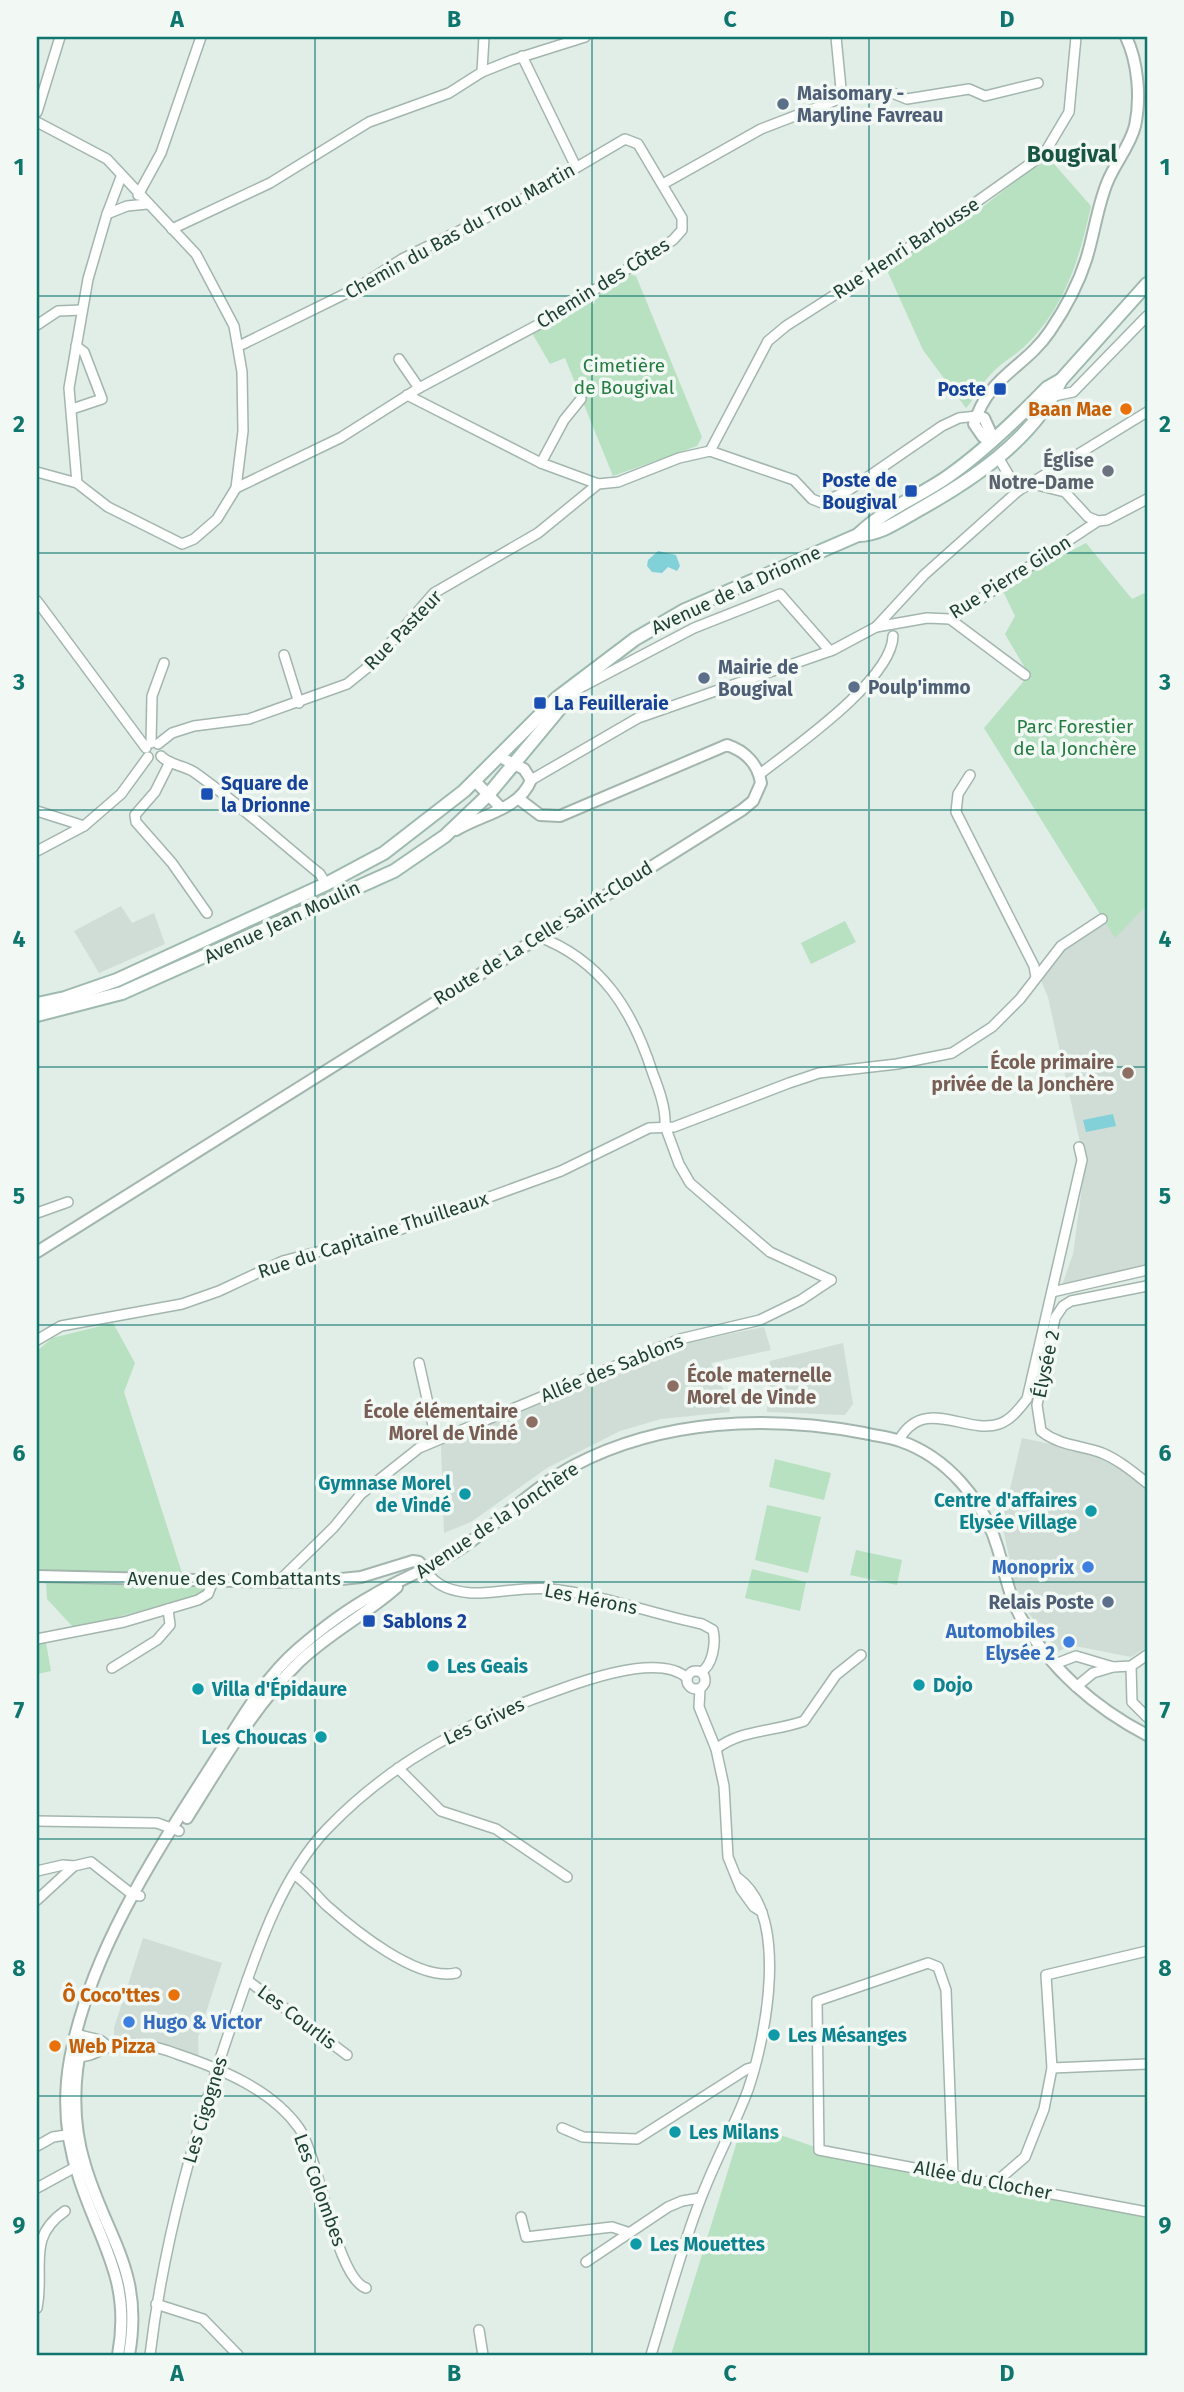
<svg xmlns="http://www.w3.org/2000/svg" width="1184" height="2392" font-family="'Fira Sans',sans-serif">
	<style>
		.built { fill: #cfddd6 }
		.green { fill: #b7e1c0 }
		.water { fill: #82d1d9 }
		.lines { fill: none; stroke-linecap: round; stroke-linejoin: round }
		.minor-casing { stroke: #a3b6ae; stroke-width: 12 }
		.tertiary-casing { stroke: #a3b6ae; stroke-width: 14 }
		.secondary-casing { stroke: #9ebaaf; stroke-width: 16 }
		.minor { stroke: #fff; stroke-width: 9 }
		.tertiary { stroke: #fff; stroke-width: 10 }
		.secondary { stroke: #fff; stroke-width: 12 }
		.grid { fill: none; stroke: #0f766e; stroke-width: 2; stroke-opacity: 0.55 }
		.service-dot { fill: #5c6f8a; stroke: #f2f9f5; stroke-width: 2.5 }
		.transit-dot { fill: #1a4fb4; stroke: #f2f9f5; stroke-width: 2.5 }
		.food-dot { fill: #e8710a; stroke: #f2f9f5; stroke-width: 2.5 }
		.worship-dot { fill: #6b7280; stroke: #f2f9f5; stroke-width: 2.5 }
		.education-dot { fill: #8d6e63; stroke: #f2f9f5; stroke-width: 2.5 }
		.culture-dot { fill: #0f9aa8; stroke: #f2f9f5; stroke-width: 2.5 }
		.shop-dot { fill: #3f7fe0; stroke: #f2f9f5; stroke-width: 2.5 }
		.labels { text-anchor: middle; dominant-baseline: central; stroke-width: 7; stroke-linejoin: round; paint-order: stroke }
		.service-label { font-size: 19px; font-weight: bold; fill: #4e5e75; stroke: #f2f9f5; text-anchor: start }
		.street-label { font-size: 19px; fill: #1f4035; stroke: #f2f9f5 }
		.park-label { font-size: 19px; fill: #247c41; stroke: #f2f9f5 }
		.transit-label { font-size: 19px; font-weight: bold; fill: #164399; stroke: #f2f9f5; text-anchor: start }
		.food-label { font-size: 19px; font-weight: bold; fill: #c56008; stroke: #f2f9f5; text-anchor: end }
		.worship-label { font-size: 19px; font-weight: bold; fill: #5b616d; stroke: #f2f9f5; text-anchor: end }
		.education-label { font-size: 19px; font-weight: bold; fill: #785e54; stroke: #f2f9f5; text-anchor: end }
		.culture-label { font-size: 19px; font-weight: bold; fill: #0d838f; stroke: #f2f9f5; text-anchor: start }
		.shop-label { font-size: 19px; font-weight: bold; fill: #366cbe; stroke: #f2f9f5; text-anchor: end }
		.quarter-label { font-size: 23px; font-weight: bold; fill: #185543; stroke: #f2f9f5 }
		.neatline { fill: none; stroke: #0f766e; stroke-width: 2.5 }
		.grid-label { font-size: 23px; text-anchor: middle; font-weight: bold; fill: #0f766e }
	</style>
	<rect width="100%" height="100%" fill="#e1ede7"/>
	<g class="built">
		<polygon points="1147,904 1147,1274 1060,1291 1073,1254 1085,1165 1048,997 1039,976 1059,949 1105,921"/>
		<polygon points="121,906 132,923 154,913 165,944 99,973 74,931"/>
		<polygon points="764,1327 771,1350 711,1363 727,1397 730,1412 661,1419 620,1431 547,1468 471,1522 444,1533 441,1445 675,1345"/>
		<polygon points="843,1343 853,1404 845,1415 767,1412 770,1361"/>
		<polygon points="1022,1438 1102,1455 1128,1470 1147,1487 1147,1647 1131,1657 1070,1645 1058,1652 1025,1608 1014,1581 1002,1523"/>
		<polygon points="143,1938 222,1963 198,2037 199,2064 156,2048 114,2046 114,2028"/>
	</g>
	<g class="green">
		<path d="M1047,156l44,50c-11,51 -25,98 -62,136 -11,12 -26,19 -37,31 -11,11 -16,24 -26,35l-43,-58 -37,-82 79,-47z"/>
		<polygon points="629,274 636,276 702,437 697,446 613,476 565,358 550,364 532,333 585,302 594,304 597,294"/>
		<polygon points="1086,543 1132,599 1147,592 1147,905 1115,938 984,728 1029,675 1005,634 1015,616 1001,587"/>
		<polygon points="845,921 856,942 811,964 801,943"/>
		<polygon points="113,1323 135,1363 124,1392 182,1573 37,1570 37,1351 52,1338"/>
		<polygon points="775,1459 831,1473 824,1500 769,1487"/>
		<polygon points="767,1505 821,1517 808,1573 755,1560"/>
		<polygon points="856,1550 902,1560 897,1585 850,1575"/>
		<polygon points="752,1569 806,1582 800,1611 745,1598"/>
		<polygon points="46,1582 204,1583 204,1593 192,1597 81,1627 73,1627 47,1599"/>
		<polygon points="46,1643 51,1671 37,1674 37,1644"/>
		<polygon points="743,2122 815,2147 828,2147 946,2177 1147,2216 1147,2355 671,2355"/>
	</g>
	<g class="water">
		<polygon points="658,551 676,555 680,566 677,571 668,567 662,573 652,572 647,566 648,560"/>
		<polygon points="1113,1114 1116,1126 1086,1132 1083,1120"/>
	</g>
	<g class="lines">
		<g class="minor-casing">
			<g id="minor">
				<polyline points="836,37 842,99"/>
				<polyline points="522,56 576,167"/>
				<polyline points="482,72 484,37"/>
				<polyline points="37,112 60,37"/>
				<polyline points="37,122 107,159 196,254 234,326 242,372 243,431 236,488 217,519 194,539 182,544 108,507 77,483 37,472"/>
				<polyline points="663,184 761,129 839,99 890,92 907,99 969,89 985,96 1038,83"/>
				<polyline points="138,195 161,153 201,37"/>
				<polyline points="107,214 127,206 147,204"/>
				<polyline points="172,229 270,183 369,122 449,93 482,72 512,60 585,37"/>
				<polyline points="37,325 58,311 82,310"/>
				<polyline points="399,359 419,388"/>
				<polyline points="407,395 541,463 598,484"/>
				<polyline points="1054,396 1073,392 1147,316"/>
				<polyline points="72,409 102,399 84,352 76,346"/>
				<polyline points="710,451 768,341 786,326 944,225 1044,154 1069,112 1076,37"/>
				<polyline points="710,451 794,480 812,499 822,503 849,490 942,426 959,418 977,416"/>
				<polyline points="998,457 1018,491"/>
				<polyline points="541,463 564,420 581,399"/>
				<polyline points="77,483 69,388 88,279 107,214 121,177"/>
				<polyline points="1029,483 1065,492 1088,517 1098,521 1107,520 1147,499"/>
				<polyline points="236,488 340,438 419,388 547,320 673,240 682,230 682,218 638,144 625,139 516,203 402,259 357,288 239,346"/>
				<polyline points="37,601 146,748"/>
				<polyline points="950,619 1025,675"/>
				<polyline points="876,627 927,618 950,619 1098,521"/>
				<polyline points="284,655 299,703"/>
				<polyline points="574,691 694,628 780,594 830,651"/>
				<polyline points="151,743 152,696 164,663"/>
				<polyline points="158,744 172,733 194,726 249,719 347,684 373,663 434,593 538,533 598,484 618,482 679,458 710,451"/>
				<path d="M161,756c8,9 22,9 33,16 44,31 84,68 126,102l6,10"/>
				<polyline points="170,762 155,792 135,815 136,822 172,863 207,913"/>
				<path d="M760,774c33,-26 132,-94 133,-138"/>
				<polyline points="970,775 958,794 956,812 1034,966 1036,977"/>
				<polyline points="531,780 638,718 833,650 876,627 924,575 1018,491 1147,412"/>
				<polyline points="37,811 84,826"/>
				<polyline points="37,851 84,826 121,794 148,757"/>
				<path d="M537,936c65,24 96,75 116,138 6,16 13,34 12,52"/>
				<polyline points="665,1126 679,1164 690,1183 770,1252 831,1280"/>
				<polyline points="37,1213 68,1202"/>
				<path d="M1147,1286l-76,15 -8,5 -8,12 -18,87 4,26c19,15 39,14 61,22 17,7 31,19 45,30"/>
				<polyline points="1052,1292 1147,1270"/>
				<polyline points="37,1340 61,1326 182,1304 219,1291 283,1261 393,1232 561,1171 649,1128 674,1127 789,1083 819,1073 897,1064 952,1053 992,1027 1020,999 1061,946 1102,919"/>
				<polyline points="419,1363 436,1439"/>
				<path d="M899,1440c25,-45 67,-5 100,-16 12,-4 20,-15 28,-25l55,-239 -3,-13"/>
				<path d="M425,1570c12,17 26,21 46,23 26,1 52,-7 80,-4 52,6 101,25 151,35l11,6c3,13 0,35 -12,42"/>
				<polyline points="278,1582 334,1527 361,1494 419,1448 680,1339 760,1320 801,1300 831,1280"/>
				<polyline points="37,1639 124,1622 198,1600 208,1594 213,1581"/>
				<polyline points="1055,1664 1076,1656 1113,1667 1093,1673 1076,1687"/>
				<polyline points="1131,1666 1132,1702 1147,1717"/>
				<polyline points="1113,1667 1131,1666 1147,1655"/>
				<polyline points="112,1668 157,1640 170,1625 168,1609"/>
				<circle cx="696" cy="1680" r="9"/>
				<polyline points="700,1689 699,1707 716,1749 724,1786 728,1857 741,1889 754,1907 762,1912"/>
				<path d="M716,1749c26,-20 58,-17 88,-28l32,-46 25,-20"/>
				<polyline points="398,1768 441,1811 496,1829 567,1877"/>
				<polyline points="37,1821 157,1823 179,1831"/>
				<polyline points="37,1871 63,1865 74,1866"/>
				<path d="M295,1875c12,8 21,20 31,30 28,25 92,77 130,68"/>
				<polyline points="37,1900 74,1866 91,1862 133,1895 140,1896"/>
				<polyline points="247,1980 347,2055"/>
				<polyline points="79,2035 100,2040 109,2047"/>
				<path d="M74,2056c15,2 22,-4 35,-9 19,-8 50,0 68,7 44,15 94,35 122,74 20,29 37,150 67,160"/>
				<polyline points="1052,2068 1147,2064"/>
				<polyline points="562,2128 583,2137 637,2139 747,2069 754,2067"/>
				<polyline points="37,2146 53,2137 73,2134"/>
				<polyline points="953,2174 946,1990 938,1967 928,1963 817,2001 819,2150 1147,2212"/>
				<polyline points="996,2182 1025,2157 1044,2109 1052,2068 1046,1975 1147,1951"/>
				<polyline points="37,2188 81,2164"/>
				<polyline points="521,2217 526,2237 612,2227 630,2233"/>
				<polyline points="586,2262 668,2207 682,2201 700,2198"/>
				<polyline points="156,2304 203,2319 238,2355"/>
				<path d="M37,2308c8,-41 -11,-70 28,-97"/>
				<polyline points="479,2330 483,2355"/>
				<path d="M150,2355c14,-118 47,-231 86,-343 21,-61 45,-135 91,-183 65,-68 146,-110 234,-140 30,-11 100,-35 126,-11"/>
				<path d="M651,2355c16,-52 30,-106 50,-157 14,-37 33,-71 47,-108 18,-53 42,-174 -10,-212"/>
			</g>
		</g>
		<g class="tertiary-casing">
			<g id="tertiary">
				<path d="M977,416l7,2 10,22 -11,-3 -9,-13c14,-48 51,-56 76,-93 15,-22 28,-46 36,-71 8,-25 11,-52 21,-77 8,-20 23,-37 28,-57 6,-28 3,-64 -9,-89"/>
				<polyline points="475,781 501,808"/>
				<path d="M456,830c26,-16 63,-20 75,-50l-7,-11 -24,-12"/>
				<path d="M37,1252l705,-442 11,-9 8,-18c-3,-19 -16,-32 -34,-38l-167,71 -20,-1 -21,-16"/>
				<polyline points="37,1576 278,1582 331,1580 361,1577 413,1561 419,1562 425,1570"/>
				<path d="M187,1818c34,-54 67,-112 112,-156 30,-29 68,-48 98,-75"/>
				<path d="M83,2037c-10,42 -11,86 2,128 22,74 59,106 44,190"/>
				<path d="M118,2355c14,-75 -18,-111 -39,-177 -13,-38 -16,-80 -9,-119 20,-106 83,-202 140,-291 27,-41 50,-86 88,-119 23,-20 48,-39 75,-54 29,-17 61,-28 90,-48 38,-26 71,-60 112,-82 88,-46 193,-50 289,-32 12,3 25,4 36,8 47,16 83,59 97,105 8,25 11,48 23,70 29,52 75,92 127,119"/>
			</g>
		</g>
		<g class="secondary-casing">
			<g id="secondary">
				<path d="M858,535c20,0 38,-12 55,-22 56,-31 120,-72 148,-133l86,-96"/>
				<path d="M37,1004l28,-6 52,-18 209,-96 58,-31 80,-62 93,-93 78,-59 50,-29 173,-75c25,-25 63,-39 92,-60 35,-25 67,-56 97,-87l14,-8"/>
				<polyline points="37,1015 122,993 394,871 445,836 488,795 576,689"/>
			</g>
		</g>
		<use href="#minor" class="minor"/>
		<use href="#tertiary" class="tertiary"/>
		<use href="#secondary" class="secondary"/>
	</g>
	<path class="grid" d="M315,37v2318M592,37v2318M869,37v2318M37,296h1110M37,553h1110M37,810h1110M37,1067h1110M37,1325h1110M37,1582h1110M37,1839h1110M37,2096h1110"/>
	<g class="service-dot">
		<circle cx="783" cy="104" r="7"/>
		<circle cx="704" cy="678" r="7"/>
		<circle cx="854" cy="687" r="7"/>
		<circle cx="1108" cy="1602" r="7"/>
	</g>
	<g class="transit-dot">
		<rect x="993" y="382" width="14" height="14" rx="3.5"/>
		<rect x="904" y="484" width="14" height="14" rx="3.5"/>
		<rect x="533" y="696" width="14" height="14" rx="3.5"/>
		<rect x="200" y="787" width="14" height="14" rx="3.5"/>
		<rect x="362" y="1614" width="14" height="14" rx="3.5"/>
	</g>
	<g class="food-dot">
		<circle cx="1126" cy="409" r="7"/>
		<circle cx="174" cy="1995" r="7"/>
		<circle cx="55" cy="2046" r="7"/>
	</g>
	<circle class="worship-dot" cx="1108" cy="471" r="7"/>
	<g class="education-dot">
		<circle cx="1128" cy="1073" r="7"/>
		<circle cx="673" cy="1386" r="7"/>
		<circle cx="532" cy="1422" r="7"/>
	</g>
	<g class="culture-dot">
		<circle cx="465" cy="1494" r="7"/>
		<circle cx="1091" cy="1511" r="7"/>
		<circle cx="433" cy="1666" r="7"/>
		<circle cx="919" cy="1685" r="7"/>
		<circle cx="198" cy="1689" r="7"/>
		<circle cx="321" cy="1737" r="7"/>
		<circle cx="774" cy="2035" r="7"/>
		<circle cx="675" cy="2132" r="7"/>
		<circle cx="636" cy="2244" r="7"/>
	</g>
	<g class="shop-dot">
		<circle cx="1088" cy="1567" r="7"/>
		<circle cx="1069" cy="1642" r="7"/>
		<circle cx="129" cy="2022" r="7"/>
	</g>
	<g class="labels">
		<g class="service-label">
			<text x="797" y="93">Maisomary -<tspan x="797" dy="22">Maryline Favreau</tspan></text>
			<text x="718" y="667">Mairie de<tspan x="718" dy="22">Bougival</tspan></text>
			<text x="868" y="687">Poulp'immo</text>
			<text x="1094" y="1602" text-anchor="end">Relais Poste</text>
		</g>
		<g class="street-label">
			<text transform="translate(460 231) rotate(-29)">Chemin du Bas du Trou Martin</text>
			<text transform="translate(906 248) rotate(-33)">Rue Henri Barbusse</text>
			<text transform="translate(603 283) rotate(-32)">Chemin des Côtes</text>
			<text transform="translate(1010 577) rotate(-32)">Rue Pierre Gilon</text>
			<text transform="translate(736 590) rotate(-25)">Avenue de la Drionne</text>
			<text transform="translate(403 630) rotate(-46)">Rue Pasteur</text>
			<text transform="translate(282 922) rotate(-25)">Avenue Jean Moulin</text>
			<text transform="translate(543 933) rotate(-32)">Route de La Celle Saint-Cloud</text>
			<text transform="translate(373 1235) rotate(-18)">Rue du Capitaine Thuilleaux</text>
			<text transform="translate(1046 1364) rotate(-78)">Élysée 2</text>
			<text transform="translate(612 1368) rotate(-22)">Allée des Sablons</text>
			<text transform="translate(497 1520) rotate(-34)">Avenue de la Jonchère</text>
			<text x="234" y="1578">Avenue des Combattants</text>
			<text transform="translate(591 1599) rotate(11)">Les Hérons</text>
			<text transform="translate(484 1721) rotate(-25)">Les Grives</text>
			<text transform="translate(297 2017) rotate(37)">Les Courlis</text>
			<text transform="translate(205 2110) rotate(-73)">Les Cigognes</text>
			<text transform="translate(983 2180) rotate(11)">Allée du Clocher</text>
			<text transform="translate(320 2190) rotate(70)">Les Colombes</text>
		</g>
		<g class="park-label">
			<text x="624" y="365">Cimetière<tspan x="624" dy="22">de Bougival</tspan></text>
			<text x="1075" y="726">Parc Forestier<tspan x="1075" dy="22">de la Jonchère</tspan></text>
		</g>
		<g class="transit-label">
			<text x="986" y="389" text-anchor="end">Poste</text>
			<text x="897" y="480" text-anchor="end">Poste de<tspan x="897" dy="22">Bougival</tspan></text>
			<text x="554" y="703">La Feuilleraie</text>
			<text x="221" y="783">Square de<tspan x="221" dy="22">la Drionne</tspan></text>
			<text x="383" y="1621">Sablons 2</text>
		</g>
		<g class="food-label">
			<text x="1112" y="409">Baan Mae</text>
			<text x="160" y="1995">Ô Coco'ttes</text>
			<text x="69" y="2046" text-anchor="start">Web Pizza</text>
		</g>
		<g class="worship-label">
			<text x="1094" y="460">Église<tspan x="1094" dy="22">Notre-Dame</tspan></text>
		</g>
		<g class="education-label">
			<text x="1114" y="1062">École primaire<tspan x="1114" dy="22">privée de la Jonchère</tspan></text>
			<text x="687" y="1375" text-anchor="start">École maternelle<tspan x="687" dy="22">Morel de Vinde</tspan></text>
			<text x="518" y="1411">École élémentaire<tspan x="518" dy="22">Morel de Vindé</tspan></text>
		</g>
		<g class="culture-label">
			<text x="451" y="1483" text-anchor="end">Gymnase Morel<tspan x="451" dy="22">de Vindé</tspan></text>
			<text x="1077" y="1500" text-anchor="end">Centre d'affaires<tspan x="1077" dy="22">Elysée Village</tspan></text>
			<text x="447" y="1666">Les Geais</text>
			<text x="933" y="1685">Dojo</text>
			<text x="212" y="1689">Villa d'Épidaure</text>
			<text x="307" y="1737" text-anchor="end">Les Choucas</text>
			<text x="788" y="2035">Les Mésanges</text>
			<text x="689" y="2132">Les Milans</text>
			<text x="650" y="2244">Les Mouettes</text>
		</g>
		<g class="shop-label">
			<text x="1074" y="1567">Monoprix</text>
			<text x="1055" y="1631">Automobiles<tspan x="1055" dy="22">Elysée 2</tspan></text>
			<text x="143" y="2022" text-anchor="start">Hugo &amp; Victor</text>
		</g>
		<g class="quarter-label">
			<text x="1072" y="154">Bougival</text>
		</g>
	</g>
	<rect width="1184" height="2392" fill="none" stroke="#f2f9f5" stroke-width="77"/>
	<rect x="38" y="38" width="1108" height="2316" class="neatline"/>
	<g class="grid-label">
		<text x="177" y="27">A</text>
		<text x="454" y="27">B</text>
		<text x="730" y="27">C</text>
		<text x="1007" y="27">D</text>
		<text x="19" y="175">1</text>
		<text x="1165" y="175">1</text>
		<text x="19" y="432">2</text>
		<text x="1165" y="432">2</text>
		<text x="19" y="690">3</text>
		<text x="1165" y="690">3</text>
		<text x="19" y="947">4</text>
		<text x="1165" y="947">4</text>
		<text x="19" y="1204">5</text>
		<text x="1165" y="1204">5</text>
		<text x="19" y="1461">6</text>
		<text x="1165" y="1461">6</text>
		<text x="19" y="1718">7</text>
		<text x="1165" y="1718">7</text>
		<text x="19" y="1976">8</text>
		<text x="1165" y="1976">8</text>
		<text x="19" y="2233">9</text>
		<text x="1165" y="2233">9</text>
		<text x="177" y="2381">A</text>
		<text x="454" y="2381">B</text>
		<text x="730" y="2381">C</text>
		<text x="1007" y="2381">D</text>
	</g>
</svg>
